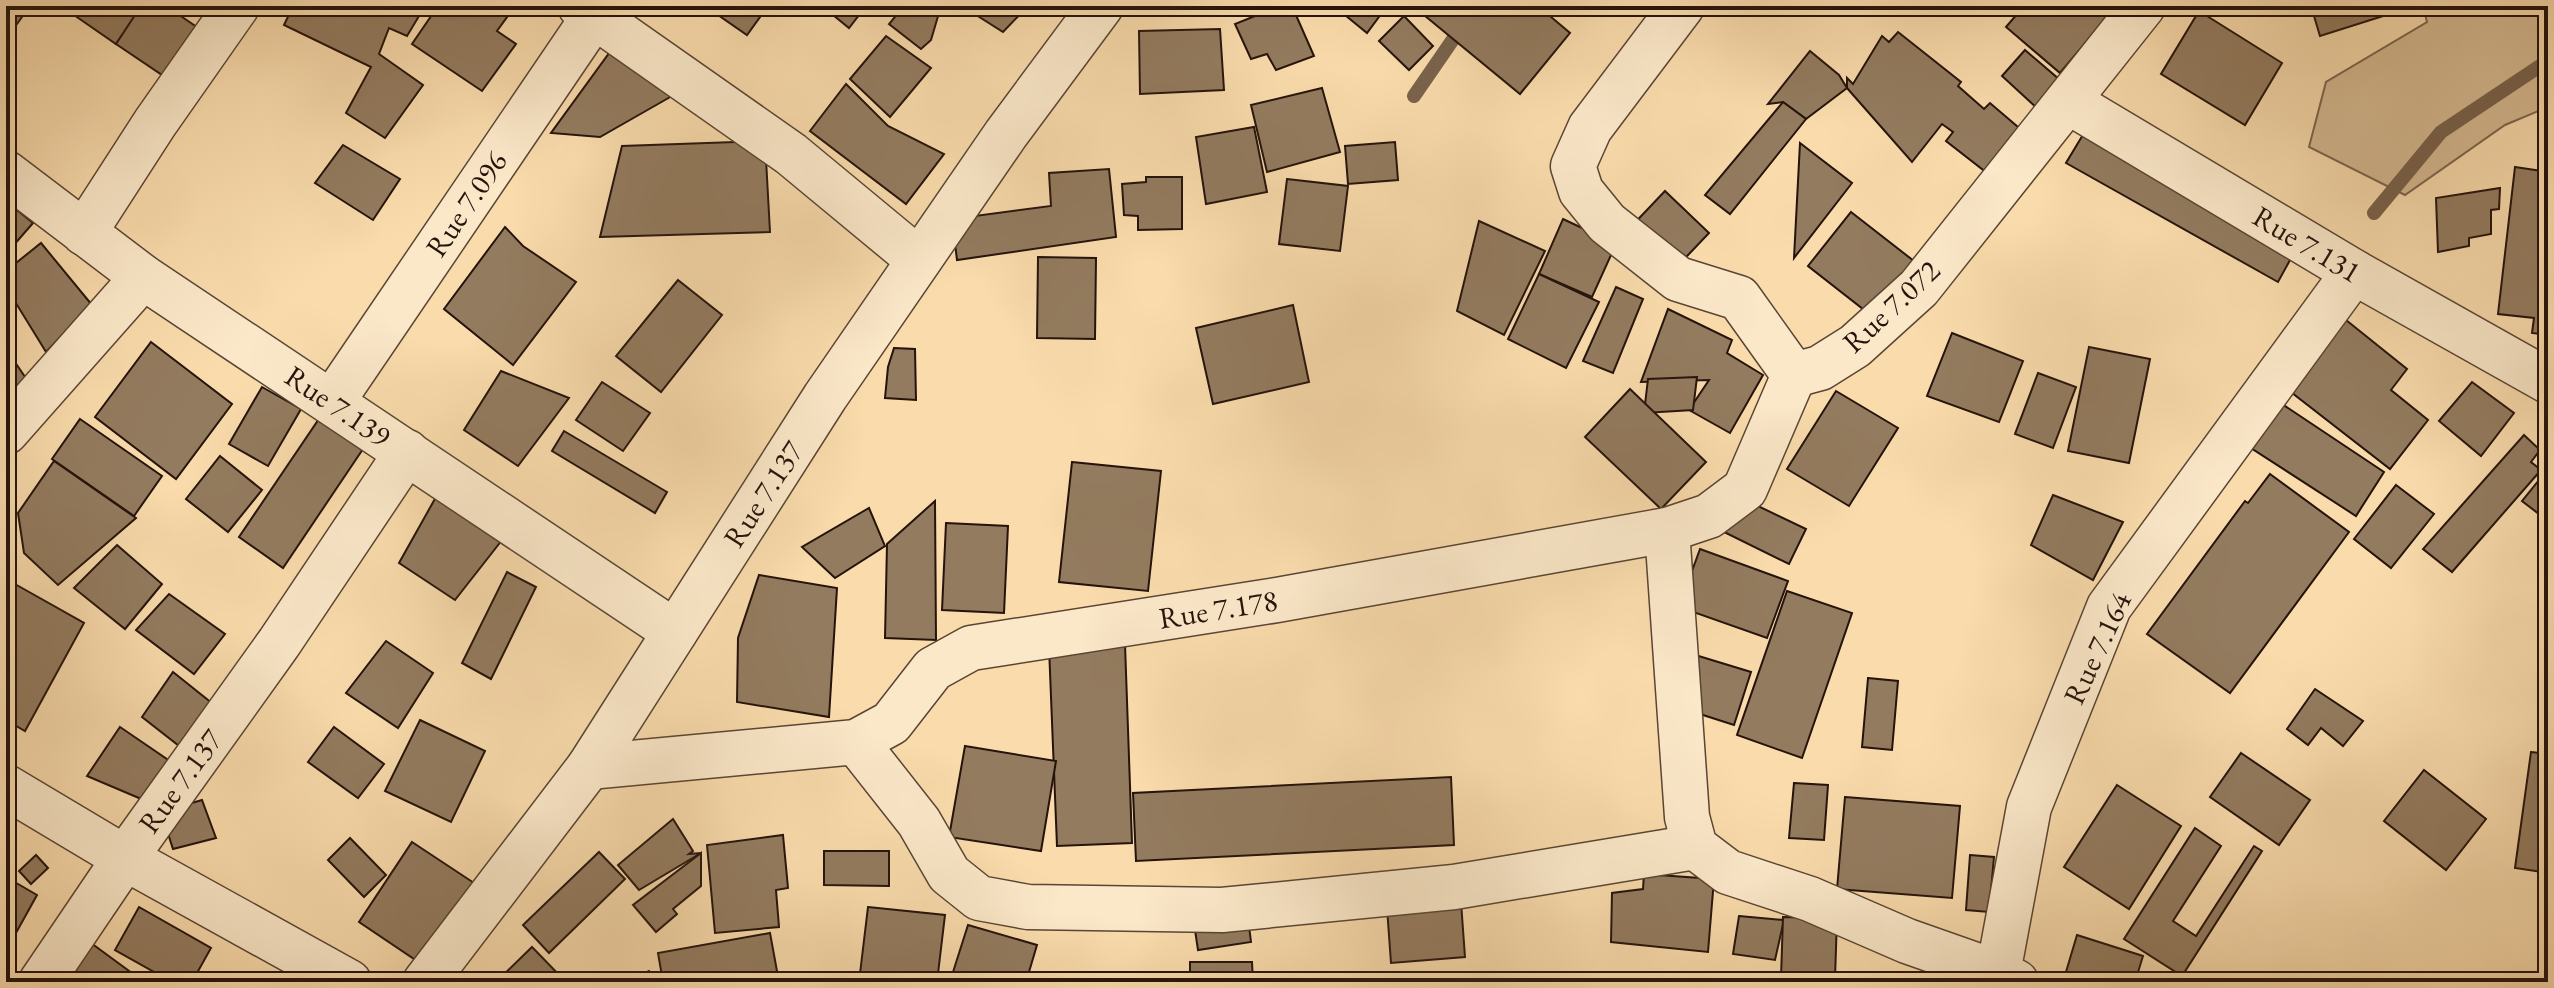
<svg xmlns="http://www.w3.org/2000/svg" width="2554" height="988" font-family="'EB Garamond',serif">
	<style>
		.green { fill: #d5b991; stroke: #7d664e; stroke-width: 2 }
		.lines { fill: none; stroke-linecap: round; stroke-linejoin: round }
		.stream { stroke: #79624c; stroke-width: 14 }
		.building { fill: #937b5f; stroke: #25130c; stroke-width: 2 }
		.street-casing { stroke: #5a4534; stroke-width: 47 }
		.street { stroke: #fbe8c9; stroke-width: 44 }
		.labels { text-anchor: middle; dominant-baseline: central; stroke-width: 6; stroke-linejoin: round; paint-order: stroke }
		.street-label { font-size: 30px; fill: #25130c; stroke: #fbe8c9 }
	</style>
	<rect width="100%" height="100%" fill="#f9dbac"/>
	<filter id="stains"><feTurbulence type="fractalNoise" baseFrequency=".0025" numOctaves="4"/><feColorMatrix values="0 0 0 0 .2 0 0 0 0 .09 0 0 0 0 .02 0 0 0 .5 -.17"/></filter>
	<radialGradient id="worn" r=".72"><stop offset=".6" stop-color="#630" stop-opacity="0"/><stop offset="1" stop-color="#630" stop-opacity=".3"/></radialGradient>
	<polygon class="green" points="2423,6 2548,6 2548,107 2505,125 2405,195 2309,147 2326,82 2427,22"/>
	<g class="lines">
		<g class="stream">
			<polyline points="1414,96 1476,6"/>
			<polyline points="2374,213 2441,132 2540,66 2548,65"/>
		</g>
	</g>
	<g class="building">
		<polygon points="6,6 30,6 6,39"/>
		<polygon points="61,6 142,6 116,44"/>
		<polygon points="141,6 166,6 207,34 174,83 116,44"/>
		<polygon points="293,6 425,6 407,36 389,28 379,54 423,85 385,138 346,113 371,67 284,25"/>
		<polygon points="438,6 515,6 497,31 516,44 482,91 412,44"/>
		<polygon points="705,6 768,6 747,35"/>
		<polygon points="822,6 866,6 849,28"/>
		<polygon points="904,6 941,6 931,40 921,49 889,24"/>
		<polygon points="962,6 1028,6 1003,32"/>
		<polygon points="1280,6 1292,6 1314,56 1276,70 1267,54 1251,59 1235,24"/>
		<polygon points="1334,6 1387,6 1367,33"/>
		<polygon points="1413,6 1538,6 1570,33 1520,94"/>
		<polygon points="2024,6 2051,6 2056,11 2060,6 2117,6 2060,73 2006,27"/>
		<polygon points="2311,6 2401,6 2402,10 2320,36"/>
		<polygon points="2199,11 2282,63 2245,125 2161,74"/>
		<polygon points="1404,16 1433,46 1409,70 1379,41"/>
		<polygon points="1220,29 1224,90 1140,94 1139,31"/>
		<polygon points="1898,32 1961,82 1958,86 1984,109 1990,103 2025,133 1996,180 1946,141 1953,132 1942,124 1912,162 1847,88 1847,78 1853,84 1882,36 1889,42"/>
		<polygon points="886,36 931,68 890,117 850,79"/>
		<polygon points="615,45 679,92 600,137 551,133"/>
		<polygon points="2025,50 2060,80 2038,109 2002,76"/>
		<polygon points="1810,51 1839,75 1847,88 1806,119 1783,102 1768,104"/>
		<polygon points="846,84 888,126 944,154 906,204 810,131"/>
		<polygon points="1322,88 1340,152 1267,172 1251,105"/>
		<polygon points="1783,102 1806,119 1730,214 1705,195"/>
		<polygon points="1254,127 1267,192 1206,204 1196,137"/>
		<polygon points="2084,133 2295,251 2278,282 2066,163"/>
		<polygon points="765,141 770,232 600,237 622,146"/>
		<polygon points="1395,142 1398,180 1348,184 1345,146"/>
		<polygon points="1800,143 1852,183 1794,258"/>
		<polygon points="343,145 400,179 373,220 315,183"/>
		<polygon points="2515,167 2548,172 2548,335 2532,333 2534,318 2498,314"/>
		<polygon points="1109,169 1116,237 957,260 952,219 1051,206 1049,173"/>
		<polygon points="1146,177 1182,177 1182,229 1138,230 1138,216 1124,215 1122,184 1146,182"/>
		<polygon points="1287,179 1348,186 1340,251 1279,244"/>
		<polygon points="2500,188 2499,209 2491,210 2491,234 2469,238 2469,246 2438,252 2436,198"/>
		<polygon points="1665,191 1709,233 1670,274 1626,232"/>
		<polygon points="6,201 33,223 6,254"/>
		<polygon points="1851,212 1919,265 1877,320 1808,266"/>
		<polygon points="1563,219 1616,244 1592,297 1539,274"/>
		<polygon points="1479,221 1545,251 1504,335 1457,311"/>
		<polygon points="505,227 523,246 576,282 513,365 444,309"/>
		<polygon points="41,243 92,305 46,352 6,287 6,271"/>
		<polygon points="1038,257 1096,258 1095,339 1037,338"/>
		<polygon points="1539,274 1599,302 1566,368 1508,339"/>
		<polygon points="678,280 722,315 661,392 616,356"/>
		<polygon points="1616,287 1643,299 1613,373 1583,361"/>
		<polygon points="1293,305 1309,382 1213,404 1196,328"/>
		<polygon points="1668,309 1732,340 1727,353 1763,375 1730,433 1689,410 1709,380 1641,382"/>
		<polygon points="2341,316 2407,369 2391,390 2428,420 2390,469 2283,386"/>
		<polygon points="1952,333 2023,361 1999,422 1927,396"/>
		<polygon points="151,342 232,404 176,479 95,417"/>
		<polygon points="2089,347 2150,359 2129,463 2068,451"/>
		<polygon points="894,348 915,349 916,400 885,398 888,367"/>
		<polygon points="6,349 34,390 6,411"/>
		<polygon points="501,371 569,398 518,466 464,430"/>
		<polygon points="2038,373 2076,387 2053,448 2015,434"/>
		<polygon points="1697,377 1693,410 1644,413 1648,379"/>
		<polygon points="602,382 650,413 623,451 576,420"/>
		<polygon points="2472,382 2514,413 2481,456 2439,421"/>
		<polygon points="262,387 301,409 268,466 229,444"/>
		<polygon points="1630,389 1706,462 1661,509 1585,437"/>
		<polygon points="1836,391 1898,428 1849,506 1787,469"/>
		<polygon points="2273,398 2384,472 2356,516 2240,441"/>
		<polygon points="325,410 369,440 283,568 239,537"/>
		<polygon points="80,419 162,476 134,516 52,459"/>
		<polygon points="564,431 667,492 655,513 552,451"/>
		<polygon points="2524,435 2540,450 2531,462 2541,470 2452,572 2423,549"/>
		<polygon points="220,456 262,490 228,532 186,499"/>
		<polygon points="54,461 136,518 58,585 24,553 18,513"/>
		<polygon points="1072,462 1161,471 1148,591 1059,582"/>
		<polygon points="2270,474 2349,532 2230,693 2147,634 2245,501 2248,503"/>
		<polygon points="2543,475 2548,479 2548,521 2522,501"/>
		<polygon points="2396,485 2434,514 2391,568 2354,539"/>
		<polygon points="2053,495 2123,522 2093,580 2031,545"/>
		<polygon points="1737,496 1806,529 1789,564 1720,530"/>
		<polygon points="436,497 502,540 455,600 399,563"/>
		<polygon points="935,501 936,640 885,638 887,544"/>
		<polygon points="869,508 885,546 835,578 802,547"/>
		<polygon points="946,523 1008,526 1004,613 942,610"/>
		<polygon points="117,545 162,584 125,629 74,588"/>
		<polygon points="1700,549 1788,581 1767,638 1679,607"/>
		<polygon points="507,572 536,587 491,679 462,663"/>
		<polygon points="759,575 837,588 829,717 737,702 738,638"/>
		<polygon points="6,579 84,623 25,731 6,720"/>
		<polygon points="1787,591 1852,613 1802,758 1737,735"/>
		<polygon points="169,594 225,634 194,674 136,630"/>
		<polygon points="386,641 433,673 398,728 346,693"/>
		<polygon points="1125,644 1132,843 1057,846 1049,647"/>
		<polygon points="1692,654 1751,672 1734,725 1675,706"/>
		<polygon points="173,672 213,704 183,749 142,717"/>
		<polygon points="1868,678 1898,681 1892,750 1862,747"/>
		<polygon points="2315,689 2363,721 2343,746 2321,728 2308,745 2287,729"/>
		<polygon points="420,720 485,751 451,822 385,791"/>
		<polygon points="120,727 183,770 146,801 87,776"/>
		<polygon points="334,727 384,764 358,798 308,762"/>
		<polygon points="965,746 1056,761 1041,851 949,837"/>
		<polygon points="2531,752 2548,754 2548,873 2515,868"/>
		<polygon points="2241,753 2310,800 2279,845 2210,797"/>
		<polygon points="2424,770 2486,819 2446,870 2384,821"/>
		<polygon points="1451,777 1454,845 1136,861 1133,793"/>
		<polygon points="1794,783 1828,785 1824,840 1789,838"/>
		<polygon points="2117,785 2181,826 2129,909 2064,867"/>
		<polygon points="1845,797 1960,806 1952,898 1837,889"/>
		<polygon points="202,800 216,838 173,849 161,812"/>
		<polygon points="673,819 693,851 689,854 701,853 639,890 618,865"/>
		<polygon points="2195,828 2221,846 2173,921 2196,936 2254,846 2262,851 2182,976 2124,939"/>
		<polygon points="783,835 788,888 776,890 779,927 715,933 707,845"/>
		<polygon points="350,838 386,875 364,897 328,860"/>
		<polygon points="412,842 477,885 423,965 359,922"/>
		<polygon points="824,851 889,851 889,886 824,885"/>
		<polygon points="599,852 625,879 549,953 523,925"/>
		<polygon points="701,853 701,886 673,909 677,914 656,932 633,905"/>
		<polygon points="36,855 48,868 31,884 19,871"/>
		<polygon points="1970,855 1994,857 1989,912 1966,910"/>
		<polygon points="1644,874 1714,879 1708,952 1611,942 1612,893 1643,889"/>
		<polygon points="6,877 37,895 6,951"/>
		<polygon points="1246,902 1251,942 1198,950 1192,910"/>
		<polygon points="1461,902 1465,957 1391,963 1387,908"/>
		<polygon points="139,907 211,948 192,982 172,982 115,950"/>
		<polygon points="868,907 945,915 937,982 859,982"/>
		<polygon points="1739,916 1784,920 1775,960 1733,954"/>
		<polygon points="1783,917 1837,918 1835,979 1781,978"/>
		<polygon points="968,925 1037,945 1026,982 983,982 953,972"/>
		<polygon points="76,932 140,979 138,982 70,982 50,967"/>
		<polygon points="770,933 779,982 663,982 658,953"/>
		<polygon points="2077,935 2143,956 2135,982 2063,982"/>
		<polygon points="532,947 566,982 496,982"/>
		<polygon points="1190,962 1252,962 1253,982 1190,982"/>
		<polygon points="649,971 655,982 625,982"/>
	</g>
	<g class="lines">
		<g class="street-casing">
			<g id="street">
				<polyline points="580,6 791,154 919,260"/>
				<polyline points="1682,6 1590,128 1573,166 1581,191 1607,223 1678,279 1739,298 1794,375 1820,368 1855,346 1919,288 2143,6"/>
				<polyline points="2069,102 2354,272 2548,381"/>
				<polyline points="6,173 143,277 675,632"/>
				<polyline points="84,233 155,123 237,6"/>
				<polyline points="332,402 601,6"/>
				<polyline points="6,432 143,277"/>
				<polyline points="1667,530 1687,817 1695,847 1728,872 1810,899 1907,941 1998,973"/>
				<polyline points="856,742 919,822 949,874 979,898 1028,907 1222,910 1454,887 1695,847"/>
				<polyline points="589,767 856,742 891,723 933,669 971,648 1277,600 1667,530 1709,516 1745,489 1794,375"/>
				<polyline points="6,787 125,858 41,982"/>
				<polyline points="349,982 125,858 279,643 407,452"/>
				<polyline points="425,982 589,767 825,397 1006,134 1101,6"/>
				<polyline points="2016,982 1998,973 2029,807 2109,607 2354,272"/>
			</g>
		</g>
		<use href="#street" class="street"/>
	</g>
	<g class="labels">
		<g class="street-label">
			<text transform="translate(466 204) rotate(-56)">Rue 7.096</text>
			<text transform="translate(2307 244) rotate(31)">Rue 7.131</text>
			<text transform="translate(1891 306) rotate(-43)">Rue 7.072</text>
			<text transform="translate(338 406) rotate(34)">Rue 7.139</text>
			<text transform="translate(763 494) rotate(-57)">Rue 7.137</text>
			<text transform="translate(1218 609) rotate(-9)">Rue 7.178</text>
			<text transform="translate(2097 648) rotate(-65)">Rue 7.164</text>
			<text transform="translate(180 781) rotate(-54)">Rue 7.137</text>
		</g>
	</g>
	<rect width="2554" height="988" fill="none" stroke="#f9dbac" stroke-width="32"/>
	<rect x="8" y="8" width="2538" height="972" fill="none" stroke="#25130c" stroke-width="4"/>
	<rect x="16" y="16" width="2522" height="956" fill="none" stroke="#25130c" stroke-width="2"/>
	<rect width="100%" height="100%" filter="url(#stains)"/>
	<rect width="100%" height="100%" fill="url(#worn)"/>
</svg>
